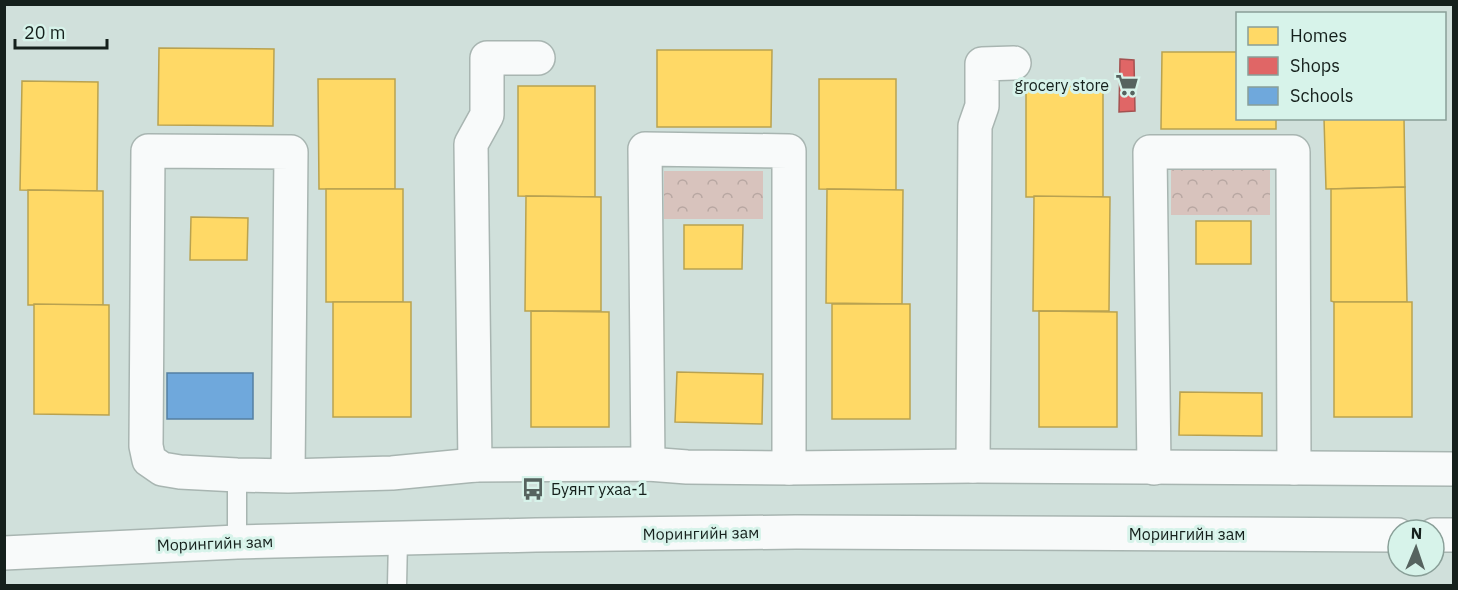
<svg xmlns="http://www.w3.org/2000/svg" width="1458" height="590" font-family="'IBM Plex Sans',sans-serif">
	<style>
		.park { fill: url(#park-crowns) }
		.homes { fill: #ffd966; stroke: #b9a250; stroke-width: 1.5 }
		.shops { fill: #e06666; stroke: #a35150; stroke-width: 1.5 }
		.schools { fill: #6fa8dc; stroke: #547fa2; stroke-width: 1.5 }
		.lines { fill: none; stroke-linecap: round; stroke-linejoin: round }
		.service-casing { stroke: #a8b5b1; stroke-width: 21 }
		.minor-casing { stroke: #a8b5b1; stroke-width: 36 }
		.secondary-casing { stroke: #a8b5b1; stroke-width: 36 }
		.service { stroke: #f8fafa; stroke-width: 18 }
		.minor { stroke: #f8fafa; stroke-width: 33 }
		.secondary { stroke: #f8fafa; stroke-width: 33 }
		.labels { text-anchor: middle; dominant-baseline: central; stroke-width: 6; stroke-linejoin: round; paint-order: stroke }
		.poi-label { font-size: 16px; fill: #15201c; stroke: #d7f3ea; text-anchor: end }
		.street-label { font-size: 16px; fill: #15201c; stroke: #d7f3ea }
	</style>
	<defs>
		<pattern id="park-crowns" width="20" height="18" patternUnits="userSpaceOnUse" patternTransform="scale(1.5)"><rect width="20" height="18" fill="#d8c3bd"/><path d="M2 6a3 3 0 1 1 6 0M12 15a3 3 0 1 1 6 0" fill="none" stroke="#b8a7a2"/></pattern>
	</defs>
	<rect width="100%" height="100%" fill="#d0e0db"/>
	<g class="park">
		<polygon points="1171,166 1270,167 1270,215 1171,215"/>
		<rect x="664" y="171" width="99" height="48"/>
	</g>
	<g class="homes">
		<polygon points="159,48 274,49 273,126 158,125"/>
		<polygon points="657,50 772,50 771,127 657,127"/>
		<polygon points="1162,52 1238,52 1238,118 1276,118 1276,129 1161,129"/>
		<polygon points="318,79 395,79 395,189 319,189"/>
		<polygon points="819,79 896,79 896,190 819,189"/>
		<polygon points="22,81 98,82 97,191 20,190"/>
		<polygon points="518,86 595,86 595,197 518,196"/>
		<rect x="1026" y="86" width="77" height="111"/>
		<polygon points="1324,118 1404,118 1405,187 1326,189"/>
		<polygon points="1405,187 1407,302 1334,302 1331,301 1331,189"/>
		<rect x="326" y="189" width="77" height="113"/>
		<polygon points="827,189 903,190 902,304 826,303"/>
		<polygon points="28,190 103,191 103,305 28,305"/>
		<polygon points="526,196 601,197 601,311 525,311"/>
		<polygon points="1034,196 1110,197 1109,311 1033,311"/>
		<polygon points="191,217 248,218 247,260 190,260"/>
		<rect x="1196" y="221" width="55" height="43"/>
		<polygon points="684,225 743,225 742,269 684,269"/>
		<rect x="333" y="302" width="78" height="115"/>
		<rect x="1334" y="302" width="78" height="115"/>
		<polygon points="34,304 109,305 109,415 34,414"/>
		<rect x="832" y="304" width="78" height="115"/>
		<polygon points="531,311 609,312 609,427 531,427"/>
		<polygon points="1039,311 1117,312 1117,427 1039,427"/>
		<polygon points="677,372 763,374 762,424 675,422"/>
		<polygon points="1180,392 1262,393 1262,436 1179,435"/>
	</g>
	<polygon class="shops" points="1120,59 1134,60 1135,111 1119,112"/>
	<rect class="schools" x="167" y="373" width="86" height="46"/>
	<g class="lines">
		<g class="service-casing">
			<g id="service">
				<polyline points="237,475 237,542"/>
				<polyline points="397,586 398,538"/>
			</g>
		</g>
		<g class="minor-casing">
			<g id="minor">
				<polyline points="648,464 645,149 789,151 789,468"/>
				<polyline points="475,465 471,144 487,115 487,58 538,58"/>
				<polyline points="973,466 975,126 982,106 982,64 1014,63"/>
				<polyline points="1154,468 1150,152 1293,152 1294,468"/>
				<polyline points="288,476 291,152 148,151 146,446 149,460 162,469 180,472 237,475 288,476 392,473 475,465 648,464 687,467 789,468 973,466 1454,469"/>
			</g>
		</g>
		<g class="secondary-casing">
			<g id="secondary">
				<polyline points="1434,535 1454,535"/>
				<polyline points="4,553 237,542 536,535 796,532 1398,535"/>
			</g>
		</g>
		<use href="#service" class="service"/>
		<use href="#minor" class="minor"/>
		<use href="#secondary" class="secondary"/>
	</g>
	<defs>
		<g id="supermarket-bare" transform="scale(1.8)"><path d="M-6-5.5h2.5l.6 2H6L4.5 2H-2.5L-4.4-4H-6ZM-1.5 3.2a1.3 1.3 0 1 0 .1 0ZM3 3.2a1.3 1.3 0 1 0 .1 0Z" fill="#56635f" stroke="#d7f3ea" stroke-width="2.5" paint-order="stroke"/></g>
		<g id="bus-bare" transform="scale(1.8)"><path d="M-5-6H5V4H4V6H2V4H-2V6H-4V4H-5ZM-3.5-4V0h7V-4ZM-3.5 1.2v1.5H-2V1.2ZM2 1.2v1.5H3.5V1.2Z" fill="#56635f" stroke="#d7f3ea" stroke-width="2.5" paint-order="stroke"/></g>
	</defs>
	<g fill-rule="evenodd">
		<use href="#supermarket-bare" x="1127" y="85"/>
		<use href="#bus-bare" x="533" y="489"/>
	</g>
	<g class="labels">
		<g class="poi-label">
			<text x="1109" y="85">grocery store</text>
			<text x="551" y="489" text-anchor="start">Буянт ухаа-1</text>
		</g>
		<g class="street-label">
			<text transform="translate(701 533) rotate(-1)">Морингийн зам</text>
			<text x="1187" y="534">Морингийн зам</text>
			<text transform="translate(215 543) rotate(-2)">Морингийн зам</text>
		</g>
	</g>
	<rect width="1458" height="590" fill="none" stroke="#15201c" stroke-width="12"/>
	<rect x="1236" y="12" width="210" height="108" fill="#d7f3ea" stroke="#899f98" stroke-width="1.5"/>
	<rect x="1248" y="27" width="30" height="18" fill="#ffd966" stroke="#899f98" stroke-width="1.5"/>
	<text x="1290" y="42" font-size="18" fill="#15201c">Homes</text>
	<rect x="1248" y="57" width="30" height="18" fill="#e06666" stroke="#899f98" stroke-width="1.5"/>
	<text x="1290" y="72" font-size="18" fill="#15201c">Shops</text>
	<rect x="1248" y="87" width="30" height="18" fill="#6fa8dc" stroke="#899f98" stroke-width="1.5"/>
	<text x="1290" y="102" font-size="18" fill="#15201c">Schools</text>
	<g transform="translate(1416 548) rotate(2)"><circle r="28" fill="#d7f3ea" stroke="#899f98" stroke-width="1.5"/>
	<path d="M0-4.5L10 22L0 15L-10 22Z" fill="#56635f"/>
	<text y="-9" font-size="16" font-weight="bold" text-anchor="middle" fill="#15201c">N</text>
	</g>
	<path d="M15 39v9h92v-9" fill="none" stroke="#15201c" stroke-width="3"/>
	<text x="24" y="39" font-size="18" fill="#15201c" stroke="#d7f3ea" stroke-width="4.5" paint-order="stroke">20 m</text>
</svg>
